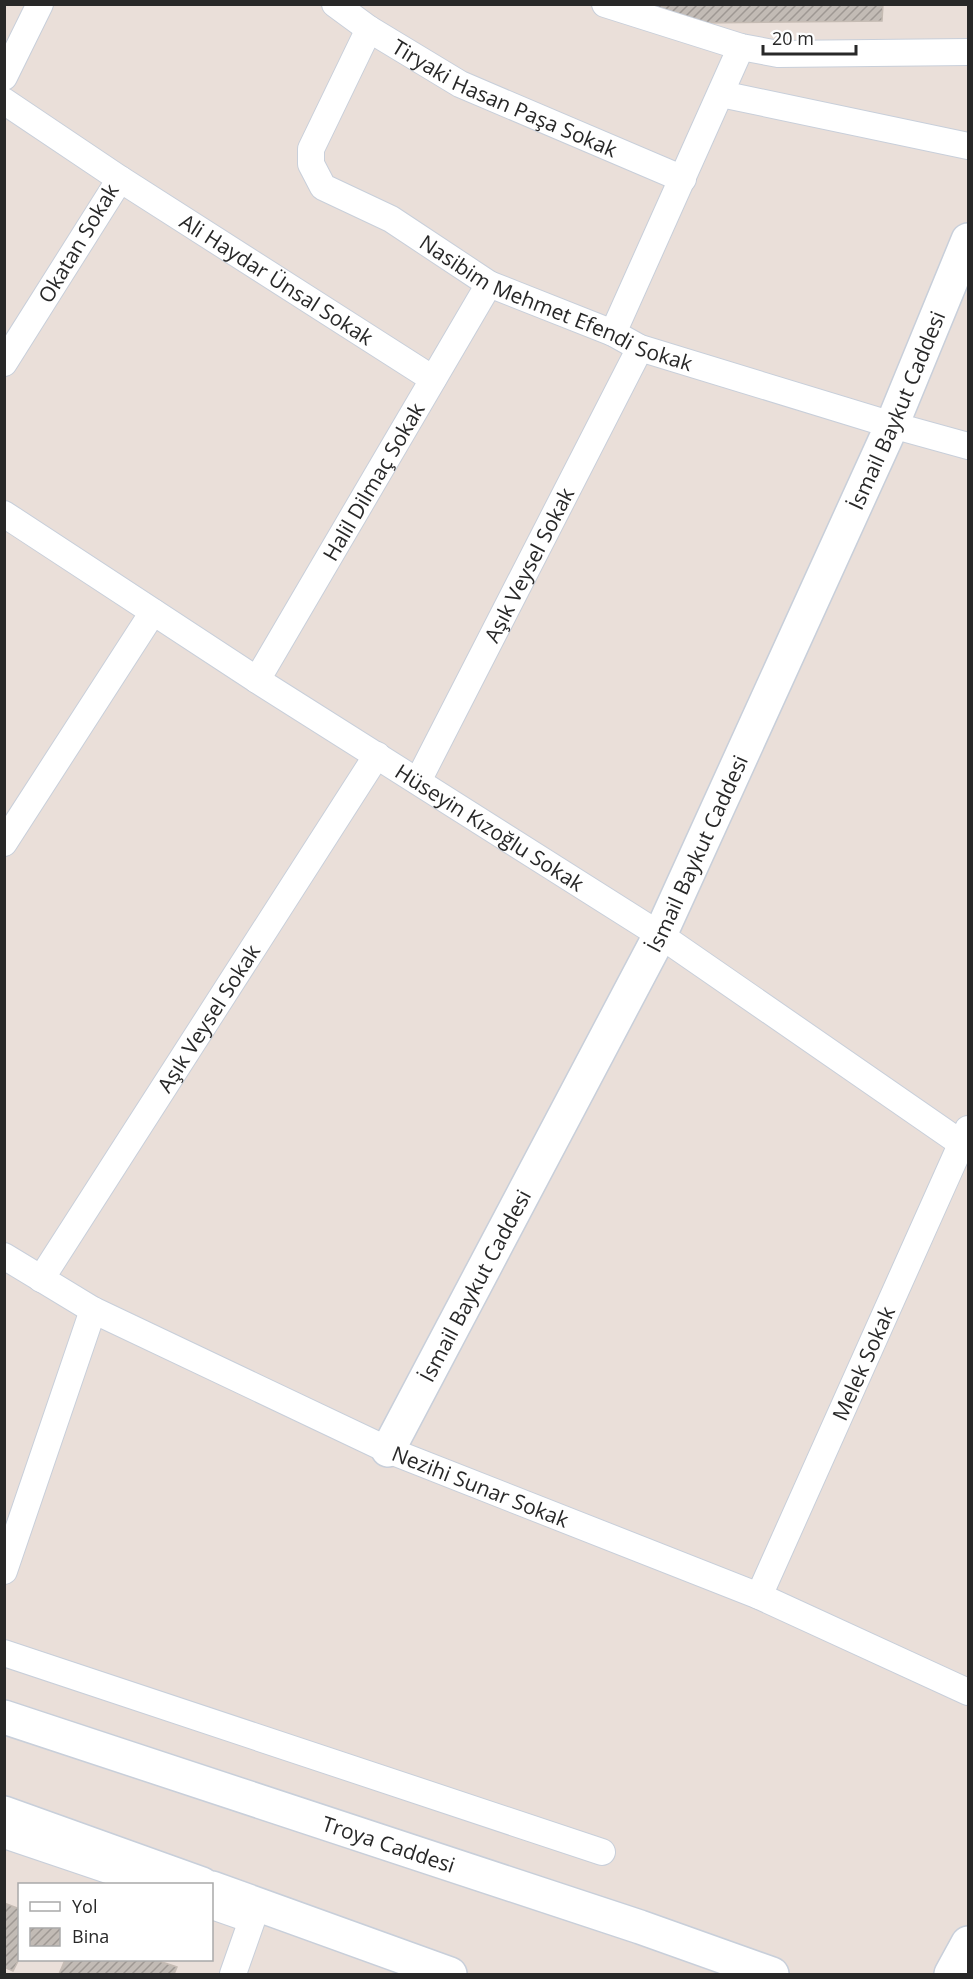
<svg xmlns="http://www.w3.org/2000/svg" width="973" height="1979" font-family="'Open Sans',sans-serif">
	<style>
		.building { fill: url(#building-hatch); stroke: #c5bbb3; stroke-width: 1.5 }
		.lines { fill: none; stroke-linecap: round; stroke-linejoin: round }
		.street-casing { stroke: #c8cfda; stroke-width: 28 }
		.secondary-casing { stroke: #c8cfda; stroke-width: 36 }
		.street { stroke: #fff; stroke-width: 26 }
		.secondary { stroke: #fff; stroke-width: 33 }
		.labels { text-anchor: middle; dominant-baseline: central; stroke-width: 4.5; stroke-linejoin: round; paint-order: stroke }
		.street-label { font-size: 21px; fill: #282828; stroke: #fff }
	</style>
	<defs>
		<pattern id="building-hatch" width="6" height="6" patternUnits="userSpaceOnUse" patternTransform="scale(1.5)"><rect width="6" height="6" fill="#c2bbb5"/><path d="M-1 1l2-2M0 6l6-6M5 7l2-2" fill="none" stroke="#9e9893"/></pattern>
	</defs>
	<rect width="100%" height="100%" fill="#eadfd9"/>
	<g class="building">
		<polygon points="649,4 883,4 882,21 696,23"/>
		<polygon points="4,1903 20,1909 20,1957 13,1971 4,1967"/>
		<polygon points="65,1960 156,1960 177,1967 174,1974 59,1974"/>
	</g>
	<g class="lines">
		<g class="street-casing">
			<g id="street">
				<path id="s1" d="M335,4l34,25 91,55 223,95"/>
				<polyline points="605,4 741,47 778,54 968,52"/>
				<path id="s2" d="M369,29l-58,120v15l12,23 68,32 98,65 124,49 27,15 252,77 76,21"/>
				<polyline points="4,77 40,4"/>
				<polyline points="721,94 968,146"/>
				<polyline points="4,101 120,179 4,363"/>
				<path id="s3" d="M120,179l313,200"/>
				<polyline points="613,333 741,47"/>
				<path id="s4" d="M4,514l253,166 403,255 308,213"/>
				<path id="s5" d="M257,680l232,-396"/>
				<path id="s6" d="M418,781l222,-433"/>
				<polyline points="4,843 153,612"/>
				<path id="s7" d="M4,1256l89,54 295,140 371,146 209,96"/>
				<path id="s8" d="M41,1279l336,-524"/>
				<polyline points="4,1571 93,1310"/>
				<path id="s9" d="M759,1596l209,-467"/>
				<polyline points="4,1653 602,1852"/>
				<polyline points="4,1835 149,1884"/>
				<polyline points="212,1906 252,1920 233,1974"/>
			</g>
		</g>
		<g class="secondary-casing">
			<g id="secondary">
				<path id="s10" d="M388,1450l272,-515 232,-510 76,-185"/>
				<path id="s11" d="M4,1717l636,210 132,47"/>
				<polyline points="4,1813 202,1884"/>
				<polyline points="212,1888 450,1974"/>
				<polyline points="951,1974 968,1943"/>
			</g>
		</g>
		<use href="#street" class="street"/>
		<use href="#secondary" class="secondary"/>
	</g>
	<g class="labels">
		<g class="street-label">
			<text stroke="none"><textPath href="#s1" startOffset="195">Tiryaki Hasan Paşa Sokak</textPath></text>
			<text transform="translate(78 243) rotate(-59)">Okatan Sokak</text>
			<text stroke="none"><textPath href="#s3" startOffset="186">Ali Haydar Ünsal Sokak</textPath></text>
			<text stroke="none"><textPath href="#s2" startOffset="436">Nasibim Mehmet Efendi Sokak</textPath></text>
			<text stroke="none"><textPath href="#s10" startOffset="1158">İsmail Baykut Caddesi</textPath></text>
			<text stroke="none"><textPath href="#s5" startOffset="230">Halil Dilmaç Sokak</textPath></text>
			<text stroke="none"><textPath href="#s6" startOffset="243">Aşık Veysel Sokak</textPath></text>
			<text stroke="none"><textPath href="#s4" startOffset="578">Hüseyin Kızoğlu Sokak</textPath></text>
			<text stroke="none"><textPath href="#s10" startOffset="672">İsmail Baykut Caddesi</textPath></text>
			<text stroke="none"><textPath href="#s8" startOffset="310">Aşık Veysel Sokak</textPath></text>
			<text stroke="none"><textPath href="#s10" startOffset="186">İsmail Baykut Caddesi</textPath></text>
			<text stroke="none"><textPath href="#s9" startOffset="255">Melek Sokak</textPath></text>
			<text stroke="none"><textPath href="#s7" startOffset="530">Nezihi Sunar Sokak</textPath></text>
			<text stroke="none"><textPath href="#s11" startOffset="405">Troya Caddesi</textPath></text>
		</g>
	</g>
	<rect width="973" height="1979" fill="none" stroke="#282828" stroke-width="12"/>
	<rect x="18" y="1883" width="195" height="78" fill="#ffffff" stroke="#a9a9a9" stroke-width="1.5"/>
	<rect x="30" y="1902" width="30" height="9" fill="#ffffff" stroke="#a9a9a9" stroke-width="1.5"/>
	<text x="72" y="1913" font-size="18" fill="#282828">Yol</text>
	<rect x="30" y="1928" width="30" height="18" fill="url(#building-hatch)" stroke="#a9a9a9" stroke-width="1.5"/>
	<text x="72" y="1943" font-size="18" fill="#282828">Bina</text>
	<path d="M763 45v9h93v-9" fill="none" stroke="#282828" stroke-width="3"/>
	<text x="772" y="45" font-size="18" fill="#282828" stroke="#ffffff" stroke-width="4.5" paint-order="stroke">20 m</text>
</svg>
